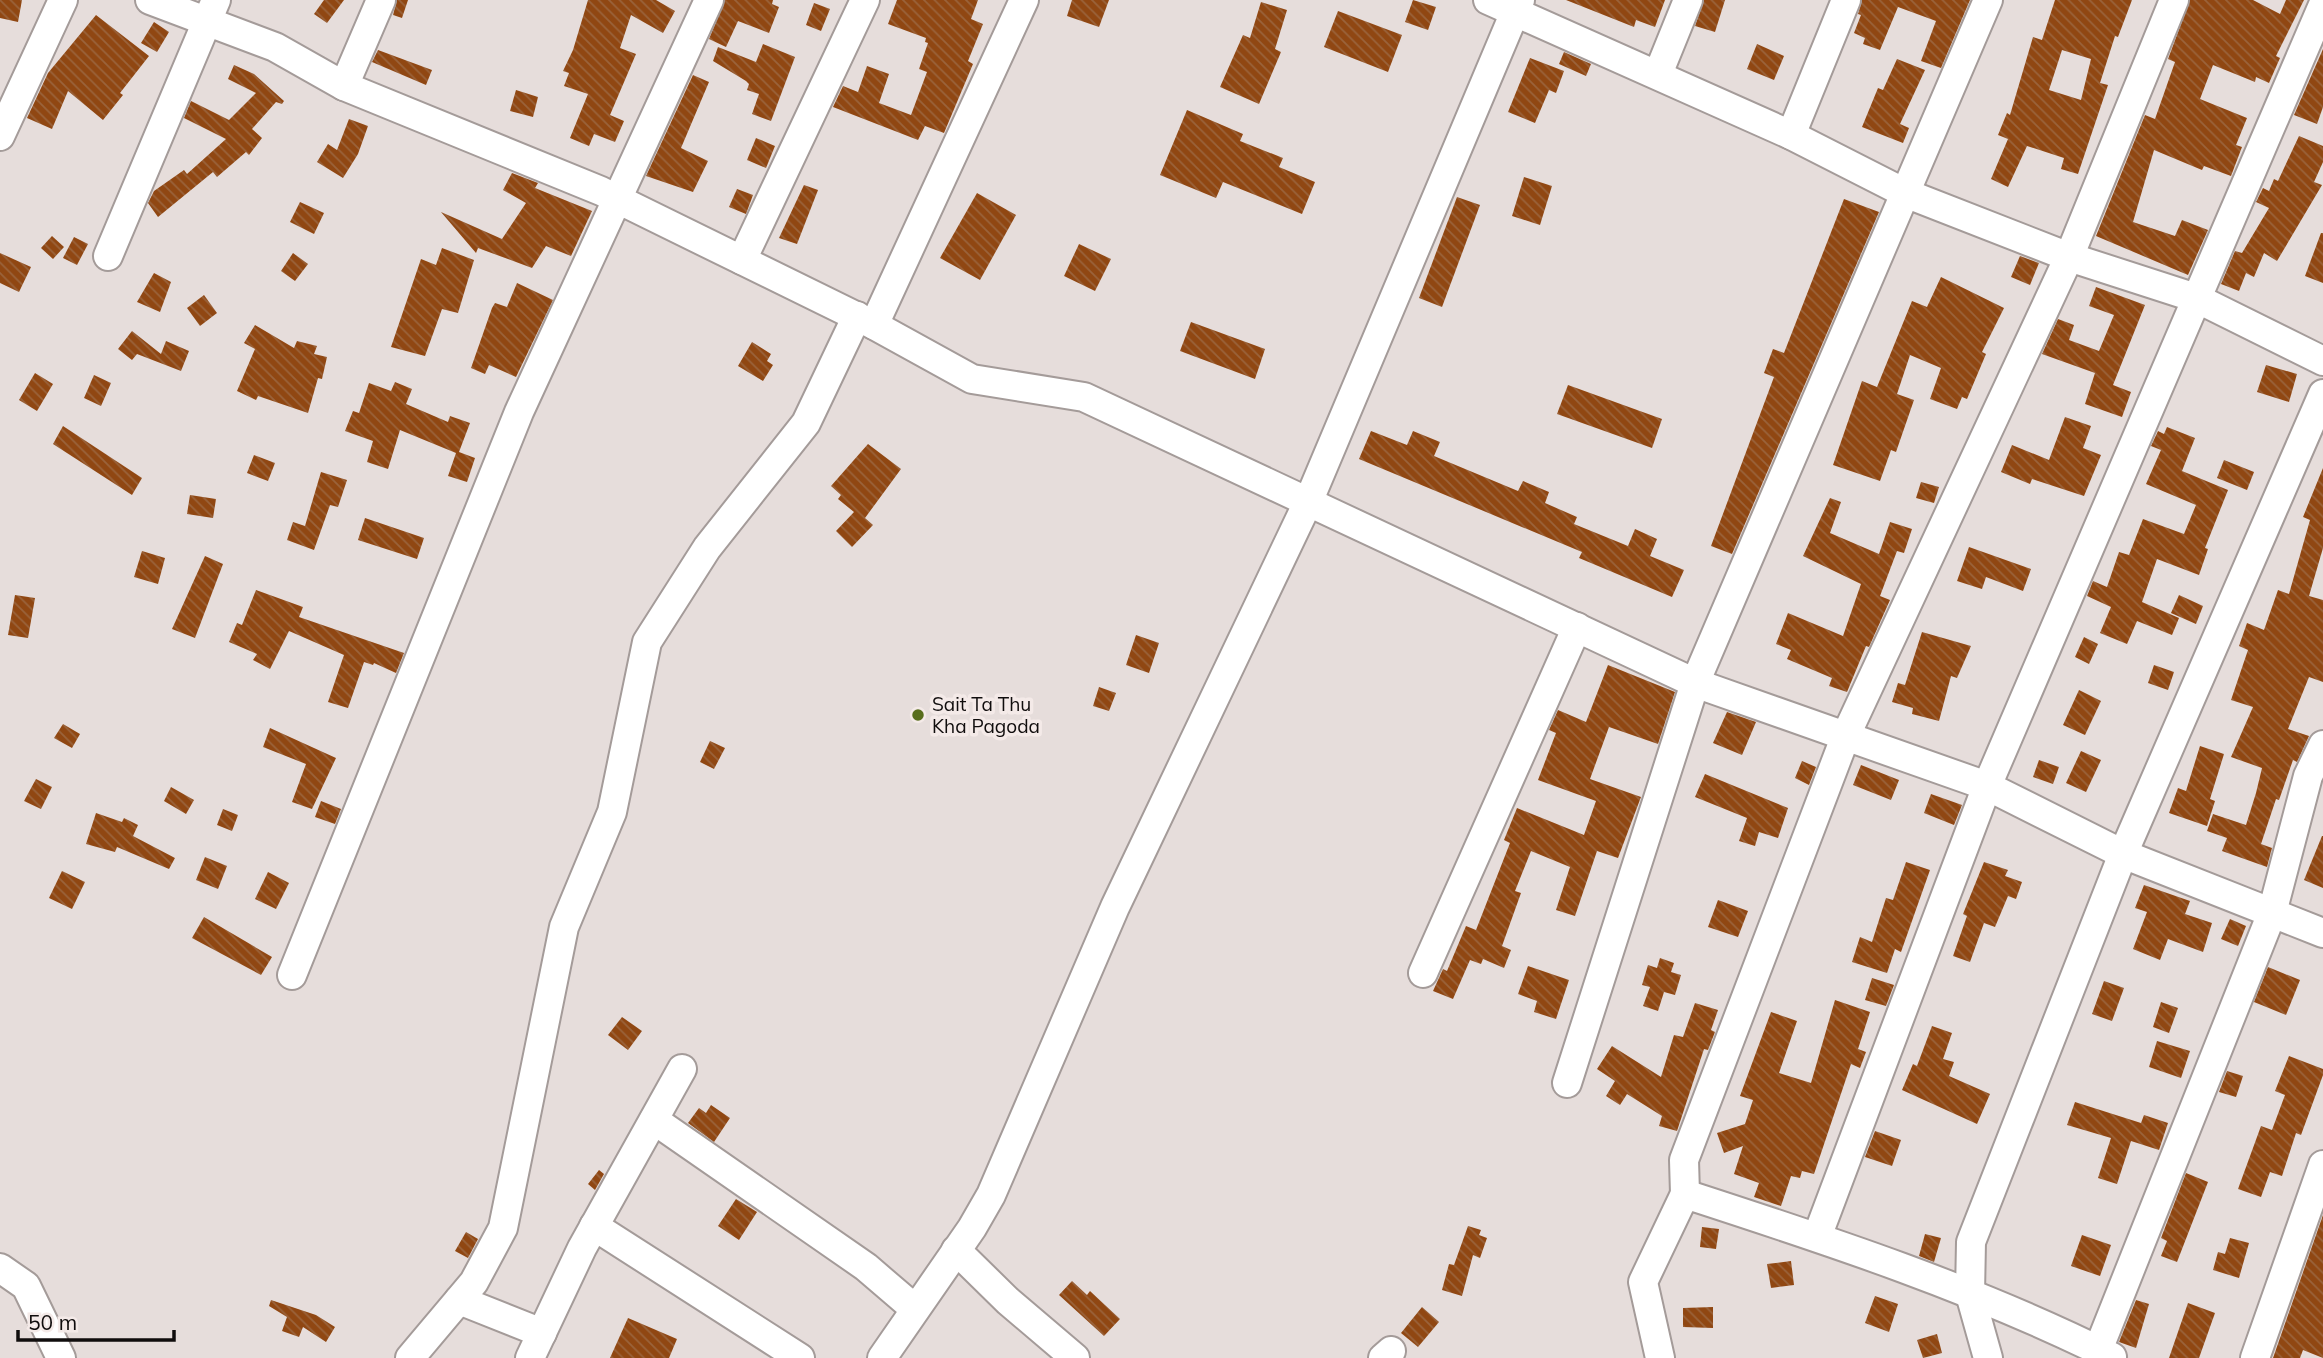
<svg xmlns="http://www.w3.org/2000/svg" width="2323" height="1358" font-family="Mulish,sans-serif">
	<style>
		.building { fill: url(#building-back-hatch); fill-rule: evenodd }
		.lines { fill: none; stroke-linecap: round; stroke-linejoin: round }
		.minor-casing { stroke: #a49b99; stroke-width: 32 }
		.minor { stroke: #fff; stroke-width: 28 }
		.poi-dot { fill: #586d1c; stroke: #f4eae8; stroke-width: 2.5 }
		.labels { text-anchor: middle; dominant-baseline: central; stroke-width: 7; stroke-linejoin: round; paint-order: stroke }
		.poi-label { font-size: 19px; fill: #100d0d; stroke: #f4eae8; text-anchor: start }
	</style>
	<defs>
		<pattern id="building-back-hatch" width="6" height="6" patternUnits="userSpaceOnUse" patternTransform="scale(1.75)"><rect width="6" height="6" fill="#904712"/><path d="M-1 5l2 2M0 0l6 6M5-1l2 2" fill="none" stroke="#9a633b"/></pattern>
	</defs>
	<rect width="100%" height="100%" fill="#e6dddb"/>
	<g class="building">
		<polygon points="0,0 22,0 18,22 0,18"/>
		<polygon points="324,0 344,0 327,23 314,14"/>
		<polygon points="397,0 408,0 402,18 393,15"/>
		<polygon points="588,0 656,0 675,11 663,33 631,15 620,48 636,54 610,115 624,121 615,142 594,134 589,146 570,138 588,94 564,86 569,73 563,71 573,50"/>
		<polygon points="725,0 773,0 772,4 779,7 769,33 738,21 726,47 709,39"/>
		<polygon points="897,0 978,0 971,19 983,24 968,61 973,64 944,133 925,126 918,140 833,107 843,86 858,92 867,66 889,74 879,103 911,115 927,72 919,69 928,43 925,42 926,38 888,24"/>
		<polygon points="1072,0 1109,0 1099,27 1067,16"/>
		<polygon points="1413,0 1436,7 1428,30 1405,22"/>
		<polygon points="1566,0 1665,0 1655,27 1636,20 1634,27"/>
		<polygon points="1704,0 1725,0 1715,32 1695,26"/>
		<polygon points="1862,0 1970,0 1941,68 1921,61 1936,21 1898,7 1880,50 1863,44 1865,38 1854,33 1861,15 1858,14"/>
		<path d="M2055,0h77l-14,37 -3,-1 -15,47 8,2 -30,89 -17,-5 3,-11 -37,-12 -19,41 -17,-8 17,-40 -10,-4 9,-22 3,2 23,-78 9,3zM2062,50l29,9 -10,41 -32,-10z"/>
		<polygon points="2190,0 2253,0 2280,14 2286,0 2304,0 2276,56 2280,58 2269,83 2256,77 2255,82 2213,65 2200,99 2247,118 2236,145 2242,147 2231,176 2204,166 2202,170 2154,150 2133,222 2175,236 2182,220 2208,230 2188,275 2096,236 2145,115 2155,119 2175,62 2168,59"/>
		<polygon points="1261,2 1287,10 1275,49 1281,52 1259,104 1220,87 1243,35 1250,38"/>
		<polygon points="814,3 830,9 821,31 806,25"/>
		<polygon points="1338,11 1402,35 1388,72 1324,47"/>
		<polygon points="96,15 149,56 120,93 123,95 103,120 68,91 52,129 27,118 48,73"/>
		<polygon points="154,22 169,32 157,52 141,43"/>
		<polygon points="763,44 795,57 771,121 752,114 759,94 747,90 749,84 746,81 713,61 718,47 756,62"/>
		<polygon points="1757,44 1784,56 1774,80 1747,69"/>
		<polygon points="2323,49 2323,107 2317,124 2294,115"/>
		<polygon points="378,50 432,70 426,85 372,62"/>
		<polygon points="1564,52 1591,64 1586,76 1559,64"/>
		<polygon points="1530,58 1564,71 1556,93 1549,90 1535,123 1508,112"/>
		<polygon points="1897,59 1925,70 1900,124 1909,128 1903,143 1862,127 1878,88 1883,90"/>
		<polygon points="234,65 254,74 284,101 282,104 276,102 252,129 262,138 249,155 246,152 217,177 213,172 158,217 148,203 154,191 184,170 187,174 226,139 184,118 191,101 229,120 256,93 228,79"/>
		<polygon points="693,75 709,82 681,148 708,161 693,192 646,176"/>
		<polygon points="516,90 538,97 533,117 510,111"/>
		<polygon points="1187,110 1243,134 1240,141 1283,158 1279,167 1315,182 1302,214 1223,182 1216,198 1160,175"/>
		<polygon points="349,119 368,126 358,154 343,178 317,162 328,144 337,150"/>
		<polygon points="2299,136 2323,146 2323,162 2314,182 2322,185 2277,261 2264,253 2254,277 2246,273 2239,291 2221,284 2235,251 2242,253 2269,208 2256,202 2263,188 2269,191 2274,179 2278,181"/>
		<polygon points="756,138 775,146 766,168 747,160"/>
		<polygon points="512,173 538,183 535,188 592,211 571,256 546,246 532,268 478,248 476,253 441,212 502,239 526,203 503,190"/>
		<polygon points="1524,177 1552,186 1540,225 1512,216"/>
		<polygon points="804,185 818,190 797,244 779,238"/>
		<polygon points="737,189 753,195 746,214 729,207"/>
		<polygon points="977,193 1016,215 980,280 940,258"/>
		<polygon points="1457,197 1480,205 1442,307 1419,298"/>
		<polygon points="1844,199 1879,212 1732,554 1711,546 1774,377 1764,373 1773,349 1784,353"/>
		<polygon points="300,202 324,213 314,234 290,222"/>
		<polygon points="2321,233 2323,233 2323,283 2305,276"/>
		<polygon points="52,236 64,247 53,259 41,248"/>
		<polygon points="74,237 88,244 77,265 63,258"/>
		<polygon points="1079,244 1111,259 1095,291 1064,276"/>
		<polygon points="442,248 474,260 458,313 442,309 425,356 391,347 421,259 436,265"/>
		<polygon points="0,253 31,267 19,292 0,283"/>
		<polygon points="293,253 308,264 295,281 281,271"/>
		<polygon points="2020,256 2039,263 2030,285 2011,277"/>
		<polygon points="154,273 171,282 160,312 137,302"/>
		<polygon points="1941,277 2004,308 1982,352 1986,354 1967,399 1962,397 1957,409 1930,399 1941,368 1910,355 1897,394 1914,400 1896,452 1891,450 1880,481 1833,465 1862,381 1877,387 1912,301 1927,307"/>
		<polygon points="517,283 553,300 516,377 489,365 485,374 471,368 492,308 495,303 507,307"/>
		<polygon points="2096,287 2145,305 2113,385 2131,392 2122,417 2085,404 2095,373 2042,354 2058,319 2074,325 2069,340 2099,351 2114,315 2089,306"/>
		<polygon points="204,295 217,313 200,326 187,308"/>
		<polygon points="1191,322 1265,349 1255,379 1180,351"/>
		<polygon points="255,325 294,348 297,341 317,346 314,354 327,357 322,379 318,378 308,413 258,396 256,400 237,391 255,349 244,343"/>
		<polygon points="132,331 161,354 166,341 189,351 181,371 137,354 132,360 118,349"/>
		<polygon points="752,342 771,354 767,361 773,365 763,381 738,366"/>
		<polygon points="2266,365 2297,374 2289,402 2257,392"/>
		<polygon points="35,373 53,384 37,411 19,400"/>
		<polygon points="94,375 111,383 101,406 84,398"/>
		<polygon points="395,382 412,389 406,404 448,422 450,416 470,423 459,452 475,458 467,482 448,476 456,453 400,430 388,469 367,462 373,441 345,431 353,411 359,413 369,383 391,391"/>
		<polygon points="1568,385 1662,419 1652,448 1557,414"/>
		<polygon points="2065,417 2091,426 2083,448 2101,455 2084,496 2032,479 2030,484 2001,472 2012,445 2049,460"/>
		<polygon points="63,426 142,478 132,495 53,444"/>
		<polygon points="2167,427 2195,438 2182,471 2228,490 2205,548 2208,549 2199,575 2157,559 2142,602 2179,618 2172,635 2137,621 2127,644 2100,633 2111,607 2087,596 2093,581 2107,587 2119,552 2129,555 2143,519 2184,534 2196,505 2146,484 2161,450 2151,446 2158,431 2164,434"/>
		<polygon points="1371,431 1407,445 1413,431 1440,442 1434,456 1518,491 1523,481 1549,492 1545,503 1577,517 1574,524 1628,546 1635,529 1657,539 1650,556 1684,570 1672,597 1579,558 1582,552 1359,459"/>
		<polygon points="868,444 901,469 865,518 873,525 852,547 836,531 854,512 838,499 841,495 831,486"/>
		<polygon points="254,455 275,463 268,481 247,473"/>
		<polygon points="2224,460 2254,472 2247,490 2217,478"/>
		<polygon points="2323,468 2323,548 2309,596 2323,600 2323,682 2309,677 2288,729 2309,736 2297,762 2293,760 2279,800 2276,799 2261,844 2272,848 2267,867 2222,851 2227,838 2207,831 2213,814 2246,825 2256,793 2262,768 2231,757 2253,707 2231,700 2248,650 2239,646 2247,623 2264,630 2278,590 2289,594 2310,520 2303,517"/>
		<polygon points="321,472 347,480 338,507 330,505 314,550 287,540 293,522 305,526"/>
		<polygon points="1921,482 1939,487 1934,503 1916,498"/>
		<polygon points="190,495 216,499 213,518 187,514"/>
		<polygon points="1830,498 1841,502 1830,533 1879,554 1890,522 1912,529 1904,553 1897,551 1880,596 1890,600 1869,647 1866,646 1847,692 1829,686 1832,678 1787,659 1791,650 1776,644 1788,613 1843,636 1861,584 1803,556"/>
		<polygon points="365,518 424,538 417,559 358,540"/>
		<polygon points="1969,547 2031,569 2023,591 1986,577 1982,589 1957,581"/>
		<polygon points="142,551 165,558 158,584 134,577"/>
		<polygon points="205,556 223,564 195,638 172,629"/>
		<polygon points="256,590 303,607 299,617 404,653 396,673 374,663 373,665 364,662 348,708 328,702 344,655 289,631 270,669 253,660 257,654 229,642 237,623 242,625"/>
		<polygon points="15,595 35,598 28,638 8,635"/>
		<polygon points="2179,595 2203,606 2196,624 2171,613"/>
		<polygon points="1922,632 1971,646 1957,678 1951,676 1939,721 1912,714 1913,708 1892,702 1898,683 1905,685"/>
		<polygon points="1136,635 1159,643 1149,673 1126,665"/>
		<polygon points="2084,637 2098,644 2089,664 2075,657"/>
		<polygon points="1608,665 1675,692 1658,744 1609,727 1590,779 1641,797 1618,858 1597,851 1575,916 1556,910 1570,867 1531,851 1515,891 1521,893 1502,946 1511,950 1504,968 1483,959 1481,964 1470,960 1453,999 1433,991 1443,969 1447,971 1466,926 1476,930 1510,843 1504,840 1517,808 1584,835 1596,801 1538,780 1556,733 1549,730 1558,710 1586,722"/>
		<polygon points="2154,665 2174,672 2168,690 2148,683"/>
		<polygon points="1099,687 1116,693 1109,711 1093,706"/>
		<polygon points="2079,690 2101,701 2085,735 2063,725"/>
		<polygon points="1727,712 1756,722 1742,755 1713,743"/>
		<polygon points="63,724 80,734 72,748 54,738"/>
		<polygon points="270,728 336,758 312,809 292,802 306,764 263,747"/>
		<polygon points="710,741 725,748 714,769 700,762"/>
		<polygon points="2200,746 2224,754 2210,799 2215,801 2207,826 2169,813 2178,788 2186,791"/>
		<polygon points="2081,751 2101,760 2086,792 2066,783"/>
		<polygon points="2039,760 2059,767 2053,784 2033,777"/>
		<polygon points="1802,761 1816,767 1809,785 1795,778"/>
		<polygon points="1861,765 1899,780 1891,800 1853,785"/>
		<polygon points="1705,774 1788,808 1778,838 1759,832 1755,846 1739,841 1747,818 1695,797"/>
		<polygon points="36,779 52,787 41,809 24,801"/>
		<polygon points="171,787 194,800 186,814 164,801"/>
		<polygon points="1931,794 1962,805 1954,825 1924,813"/>
		<polygon points="321,801 341,809 335,824 315,817"/>
		<polygon points="223,809 238,815 232,831 217,825"/>
		<polygon points="96,813 122,822 124,818 138,825 133,836 175,858 169,869 117,847 115,852 86,844"/>
		<polygon points="2322,836 2323,836 2323,888 2304,880"/>
		<polygon points="205,857 227,866 218,889 196,880"/>
		<polygon points="1906,862 1930,870 1901,952 1895,949 1887,973 1852,962 1860,937 1872,942 1886,898 1893,900"/>
		<polygon points="1984,862 2008,870 2005,876 2022,882 2016,899 2008,896 1995,927 1984,923 1970,962 1953,956 1967,916 1963,914"/>
		<polygon points="62,871 85,882 72,909 49,898"/>
		<polygon points="268,872 289,883 276,909 255,899"/>
		<polygon points="2144,885 2190,901 2185,914 2212,923 2203,952 2168,939 2160,960 2133,949 2147,912 2135,908"/>
		<polygon points="1718,900 1748,911 1738,937 1708,927"/>
		<polygon points="204,917 272,957 261,975 192,938"/>
		<polygon points="2230,919 2246,926 2238,946 2221,939"/>
		<polygon points="1660,958 1674,963 1671,972 1681,975 1675,995 1664,992 1658,1011 1643,1006 1650,987 1642,985 1648,965 1657,968"/>
		<polygon points="1528,966 1569,980 1556,1019 1534,1012 1537,1001 1518,994"/>
		<polygon points="2268,967 2300,980 2286,1015 2254,1002"/>
		<polygon points="1872,978 1894,985 1886,1006 1865,1000"/>
		<polygon points="2104,981 2124,988 2112,1021 2092,1014"/>
		<polygon points="1835,1000 1870,1012 1858,1049 1866,1052 1860,1068 1851,1064 1814,1174 1802,1171 1800,1178 1791,1176 1781,1206 1754,1197 1759,1183 1734,1174 1743,1146 1724,1153 1717,1133 1745,1124 1753,1100 1740,1096 1771,1012 1797,1021 1779,1073 1811,1083"/>
		<polygon points="2161,1002 2178,1008 2169,1033 2153,1027"/>
		<polygon points="1695,1003 1718,1010 1711,1030 1715,1032 1708,1050 1704,1049 1677,1131 1659,1126 1662,1116 1627,1094 1620,1105 1606,1096 1615,1081 1597,1069 1612,1046 1661,1077 1674,1035 1683,1037"/>
		<polygon points="622,1017 642,1031 628,1050 608,1035"/>
		<polygon points="1932,1026 1952,1033 1943,1059 1954,1062 1949,1076 1990,1094 1977,1124 1902,1090 1913,1064 1917,1066"/>
		<polygon points="2157,1041 2190,1051 2181,1078 2149,1067"/>
		<polygon points="2289,1056 2323,1069 2323,1075 2301,1135 2296,1133 2282,1176 2270,1172 2261,1197 2238,1189 2261,1126 2272,1130 2285,1095 2275,1091"/>
		<polygon points="2227,1071 2243,1076 2236,1097 2219,1092"/>
		<polygon points="2075,1102 2141,1123 2144,1115 2168,1123 2159,1150 2131,1141 2117,1184 2098,1178 2111,1138 2067,1125"/>
		<polygon points="711,1105 730,1118 714,1142 688,1123 699,1108 706,1113"/>
		<polygon points="1875,1131 1901,1140 1892,1166 1865,1157"/>
		<polygon points="599,1170 604,1174 595,1190 588,1184"/>
		<polygon points="2186,1173 2208,1182 2177,1262 2161,1256 2167,1241 2161,1238"/>
		<polygon points="736,1199 757,1212 739,1240 718,1226"/>
		<polygon points="2323,1215 2323,1358 2303,1350 2300,1358 2273,1358"/>
		<polygon points="1468,1226 1481,1230 1479,1235 1487,1238 1480,1258 1473,1255 1462,1296 1442,1290 1449,1264 1454,1265"/>
		<polygon points="1702,1227 1719,1229 1716,1249 1700,1247"/>
		<polygon points="466,1232 478,1239 468,1258 455,1251"/>
		<polygon points="1925,1234 1941,1238 1934,1262 1919,1256"/>
		<polygon points="2082,1235 2111,1245 2100,1276 2071,1266"/>
		<polygon points="2230,1238 2249,1243 2239,1278 2213,1270 2218,1252 2225,1254"/>
		<polygon points="1791,1261 1794,1285 1771,1288 1767,1264"/>
		<polygon points="1072,1281 1087,1295 1090,1291 1120,1319 1104,1336 1059,1295"/>
		<polygon points="1875,1296 1898,1304 1889,1332 1865,1323"/>
		<polygon points="271,1300 316,1315 335,1327 326,1342 303,1327 299,1337 282,1331 287,1317 269,1306"/>
		<polygon points="2136,1300 2149,1304 2136,1348 2119,1342"/>
		<polygon points="2188,1303 2215,1313 2199,1358 2169,1358"/>
		<polygon points="1422,1307 1439,1322 1418,1347 1401,1333"/>
		<polygon points="1713,1307 1713,1328 1683,1327 1683,1308"/>
		<polygon points="628,1318 677,1339 669,1358 610,1358"/>
		<polygon points="1937,1334 1942,1353 1923,1358 1917,1340"/>
	</g>
	<g class="lines">
		<g class="minor-casing">
			<g id="minor">
				<polyline points="150,0 275,47 344,86"/>
				<polyline points="381,0 344,86 601,191 874,325 972,379 1084,397 1695,683 1987,786 2123,854 2323,933"/>
				<polyline points="1488,0 1791,135 1905,193 2069,257 2196,298 2323,361"/>
				<polyline points="1658,74 1688,0"/>
				<polyline points="1791,135 1846,0"/>
				<polyline points="0,136 63,0"/>
				<polyline points="108,256 216,0"/>
				<polyline points="742,260 865,0"/>
				<polyline points="874,325 1024,0"/>
				<polyline points="1423,973 1577,627"/>
				<polyline points="292,975 519,412 709,0"/>
				<polyline points="1567,1083 1695,683 1988,0"/>
				<polyline points="654,1120 866,1267 915,1309"/>
				<polyline points="1685,1194 1684,1160 1846,735 2069,257 2174,0"/>
				<polyline points="594,1226 800,1358"/>
				<polyline points="1817,1237 1987,786 2323,5"/>
				<polyline points="956,1250 1008,1301 1075,1358"/>
				<polyline points="0,1268 26,1286 61,1358"/>
				<polyline points="459,1300 542,1333"/>
				<polyline points="2098,1350 2272,913 2308,776 2323,745"/>
				<polyline points="410,1358 474,1282 503,1228 564,927 612,812 647,642 707,548 806,423 857,316"/>
				<polyline points="530,1358 582,1248 682,1069"/>
				<polyline points="882,1358 972,1228 991,1195 1115,907 1309,500 1520,0"/>
				<polyline points="1383,1358 1391,1351"/>
				<path d="M1660,1358l-17,-76 42,-88c145,47 291,95 427,163"/>
				<polyline points="1988,1358 1970,1294 1971,1242 2123,854 2323,394"/>
				<polyline points="2255,1358 2323,1165"/>
			</g>
		</g>
		<use href="#minor" class="minor"/>
	</g>
	<circle class="poi-dot" cx="918" cy="715" r="7"/>
	<g class="labels">
		<g class="poi-label">
			<text x="932" y="704">Sait Ta Thu<tspan x="932" dy="22">Kha Pagoda</tspan></text>
		</g>
	</g>
	<path d="M18 1330v10h156v-10" fill="none" stroke="#100d0d" stroke-width="3.5"/>
	<text x="28" y="1330" font-size="21" fill="#100d0d" stroke="#f4eae8" stroke-width="5" paint-order="stroke">50 m</text>
</svg>
